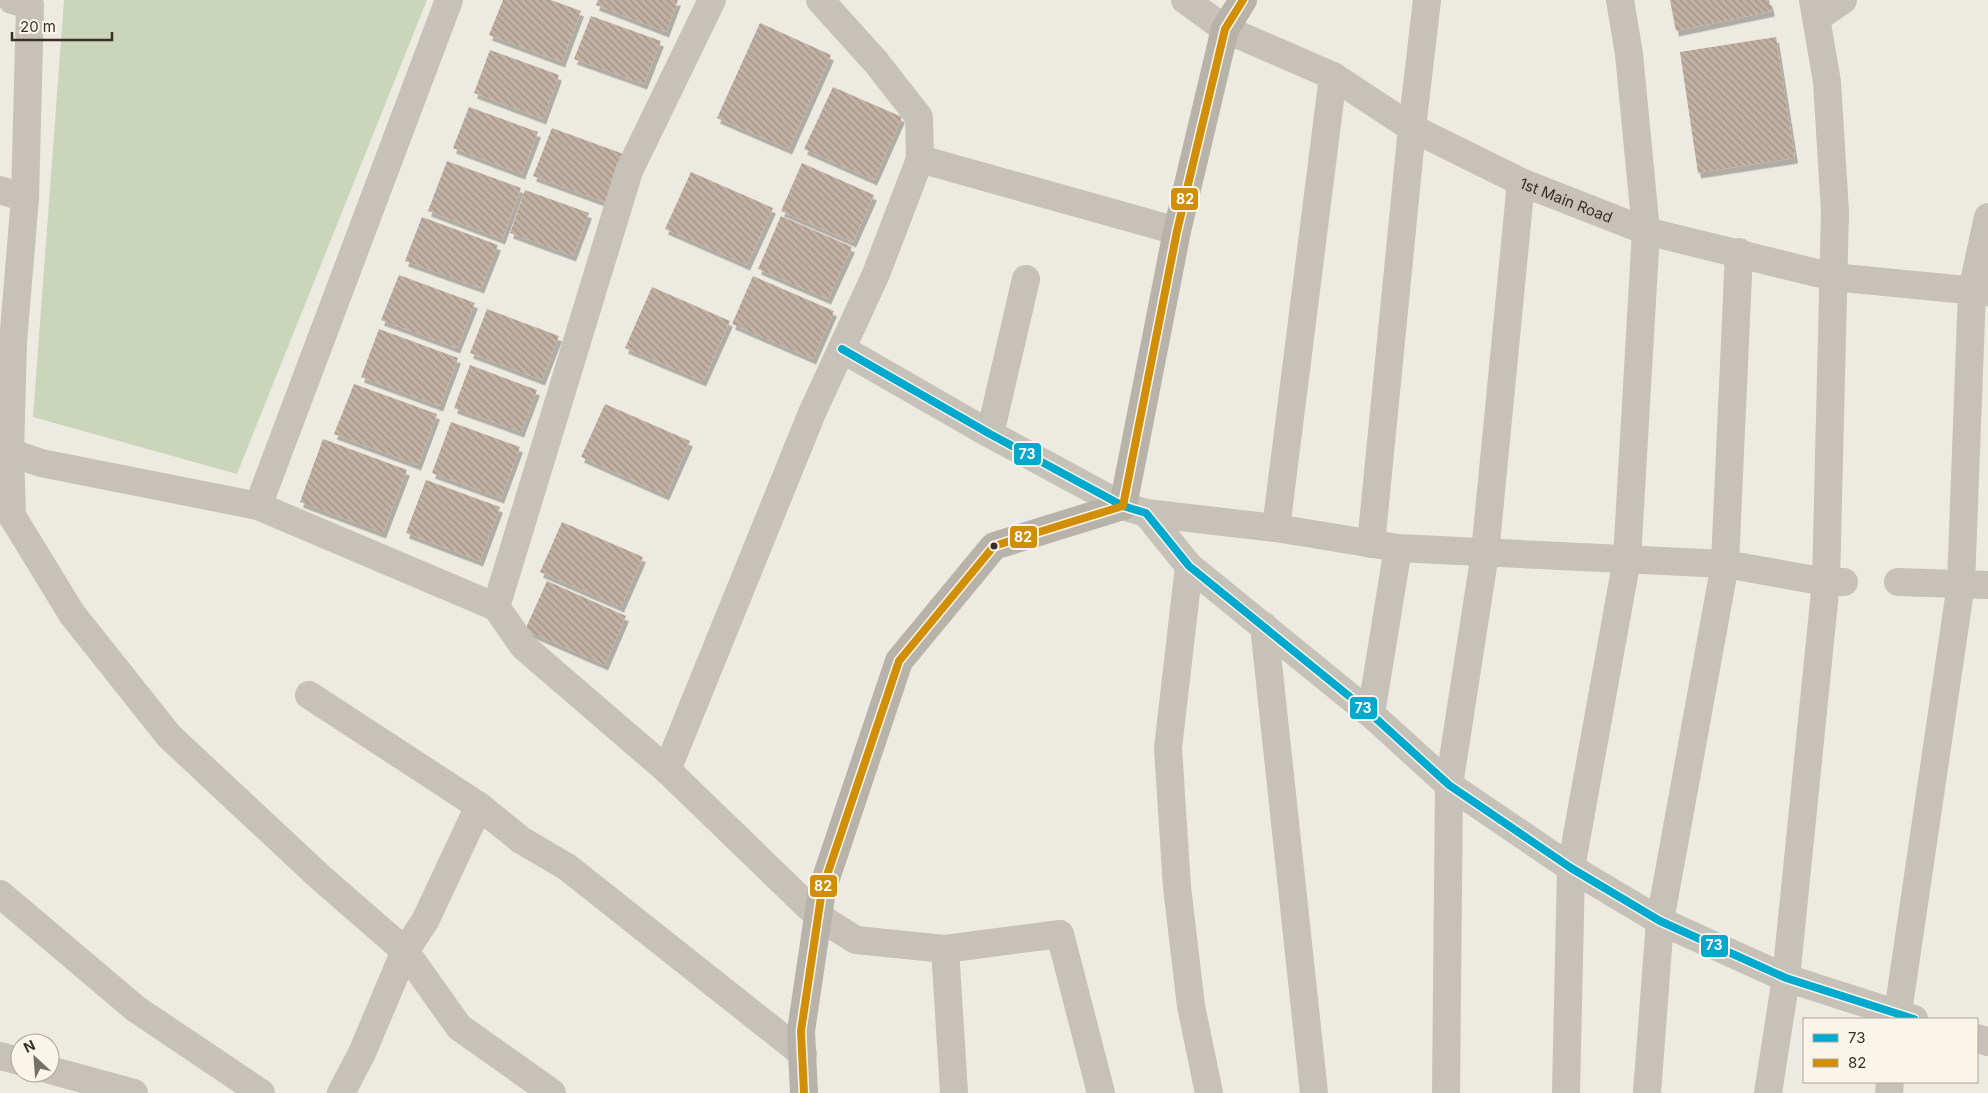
<svg xmlns="http://www.w3.org/2000/svg" width="1988" height="1093" font-family="Inter,sans-serif">
	<style>
		.green { fill: #cad5ba }
		.building { fill: url(#building-back-hatch); filter: url(#shadow) }
		.lines { fill: none; stroke-linecap: round; stroke-linejoin: round }
		.street { stroke: #c6c1b9; stroke-width: 28 }
		.secondary { stroke: #b7b2aa; stroke-width: 28 }
		.bus-1-casing { stroke: #faf5e8; stroke-width: 11 }
		.bus-2-casing { stroke: #faf5e8; stroke-width: 11 }
		.bus-1 { stroke: #00a9ce; stroke-width: 8 }
		.bus-2 { stroke: #d18e08; stroke-width: 8 }
		.bus-dot { fill: #372f28; stroke: #faf5e8; stroke-width: 2 }
		.labels { text-anchor: middle; dominant-baseline: central; stroke-width: 4.5; stroke-linejoin: round; paint-order: stroke }
		.street-label { font-size: 15px; fill: #372f28; stroke: #faf5e8 }
		.line-badge { stroke: #faf5e8; stroke-width: 2 }
		.badge-label { font-size: 14px; text-anchor: middle; font-weight: bold; fill: #fff }
	</style>
	<defs>
		<pattern id="building-back-hatch" width="6" height="6" patternUnits="userSpaceOnUse" patternTransform="scale(1.25)"><rect width="6" height="6" fill="#c2b1a2"/><path d="M-1 5l2 2M0 0l6 6M5-1l2 2" fill="none" stroke="#9e9084"/></pattern>
		<filter id="shadow"><feDropShadow dx="3" dy="5.5" stdDeviation="0" flood-color="#0004"/></filter>
	</defs>
	<rect width="100%" height="100%" fill="#edeae1"/>
	<polygon class="green" points="64,0 427,0 237,474 33,417"/>
	<g class="building">
		<polygon points="503,0 551,0 581,11 562,62 489,35"/>
		<polygon points="598,0 678,0 666,32 596,5"/>
		<polygon points="1670,0 1769,0 1772,11 1676,31"/>
		<polygon points="591,16 661,41 644,84 574,59"/>
		<polygon points="760,23 831,55 789,149 717,118"/>
		<polygon points="1776,37 1795,158 1698,173 1680,52"/>
		<polygon points="490,50 559,75 543,119 474,93"/>
		<polygon points="833,87 902,117 874,180 804,149"/>
		<polygon points="469,107 538,132 522,174 453,148"/>
		<polygon points="552,128 629,156 610,204 533,176"/>
		<polygon points="447,161 521,188 502,239 428,211"/>
		<polygon points="802,163 874,195 853,242 781,211"/>
		<polygon points="691,172 773,208 747,265 665,229"/>
		<polygon points="525,190 589,213 573,256 510,233"/>
		<polygon points="781,216 852,247 828,299 758,269"/>
		<polygon points="422,217 498,245 481,288 405,261"/>
		<polygon points="399,275 475,303 457,348 381,320"/>
		<polygon points="753,276 834,311 813,359 732,324"/>
		<polygon points="652,287 730,321 703,381 625,348"/>
		<polygon points="487,309 559,336 542,380 470,353"/>
		<polygon points="379,329 458,358 440,406 361,377"/>
		<polygon points="470,365 537,390 521,432 454,408"/>
		<polygon points="354,384 437,414 418,465 334,434"/>
		<polygon points="605,404 690,441 666,495 581,457"/>
		<polygon points="451,422 520,447 501,498 432,473"/>
		<polygon points="323,439 407,470 383,533 300,502"/>
		<polygon points="426,480 500,507 480,561 406,533"/>
		<polygon points="562,522 643,557 621,607 540,572"/>
		<polygon points="547,581 626,616 605,665 525,630"/>
	</g>
	<g class="lines">
		<g class="street">
			<polyline points="12,0 30,5 25,198 13,342 10,452 12,516 72,614 169,736 321,878 405,951 459,1027 552,1093"/>
			<path id="s1" d="M1185,0l40,29 108,47 79,52 109,54 125,49 187,46 155,15"/>
			<polyline points="1817,18 1843,0"/>
			<polyline points="920,159 1177,231"/>
			<polyline points="0,190 25,198"/>
			<polyline points="842,349 990,434 1123,506 1146,513 1189,566 1371,714 1449,785 1571,868 1660,921 1786,978 1914,1019"/>
			<polyline points="990,434 1026,279"/>
			<polyline points="0,449 41,463 258,506 496,607 524,647 667,770 819,917 856,940 945,949 1060,934 1101,1093"/>
			<polyline points="258,506 449,0"/>
			<polyline points="1146,513 1276,528 1398,548 1725,564 1826,582 1844,582"/>
			<polyline points="1276,528 1333,76"/>
			<polyline points="1371,544 1412,128 1427,0"/>
			<polyline points="1189,566 1168,748 1177,887 1191,1006 1209,1093"/>
			<polyline points="1898,582 1988,585"/>
			<polyline points="496,607 629,171 712,0"/>
			<polyline points="1264,626 1314,1093"/>
			<polyline points="309,695 479,806"/>
			<polyline points="1371,714 1398,548"/>
			<polyline points="667,770 812,413 876,274 920,159 919,117 876,62 820,0"/>
			<polyline points="0,894 136,1009 261,1093"/>
			<polyline points="945,949 954,1093"/>
			<polyline points="1897,1019 1961,584 1972,291 1988,217"/>
			<polyline points="1977,1038 1988,1042"/>
			<polyline points="0,1056 20,1061"/>
			<polyline points="50,1070 134,1093"/>
			<polyline points="341,1093 362,1053 405,951 425,921 479,806 521,840 567,867 803,1054"/>
			<polyline points="1446,1093 1449,785 1485,553 1521,182"/>
			<polyline points="1566,1093 1571,868 1627,559 1646,231 1629,54 1620,0"/>
			<polyline points="1647,1093 1660,921 1725,564 1739,252"/>
			<polyline points="1768,1093 1786,978 1826,582 1835,212 1827,82 1813,0"/>
			<polyline points="1889,1093 1890,1082"/>
		</g>
		<polyline class="secondary" points="804,1093 801,1031 822,890 899,661 994,546 1123,506 1177,231 1225,29 1243,0"/>
		<g class="bus-1-casing">
			<polyline id="bus-1" points="842,349 990,434 1123,506 1146,513 1189,566 1371,714 1449,785 1571,868 1660,921 1786,978 1914,1019"/>
		</g>
		<g class="bus-2-casing">
			<polyline id="bus-2" points="804,1093 801,1031 822,890 899,661 994,546 1123,506 1177,231 1225,29 1243,0"/>
		</g>
		<use href="#bus-1" class="bus-1"/>
		<use href="#bus-2" class="bus-2"/>
	</g>
	<circle class="bus-dot" cx="994" cy="546" r="4.5"/>
	<g class="labels">
		<g class="street-label">
			<text stroke="none"><textPath href="#s1" startOffset="432">1st Main Road</textPath></text>
		</g>
	</g>
	<g class="line-badge">
		<rect x="1170" y="187" width="29" height="24" rx="5" fill="#d18e08"/>
		<rect x="1013" y="442" width="29" height="24" rx="5" fill="#00a9ce"/>
		<rect x="1009" y="525" width="29" height="24" rx="5" fill="#d18e08"/>
		<rect x="1349" y="696" width="29" height="24" rx="5" fill="#00a9ce"/>
		<rect x="809" y="874" width="29" height="24" rx="5" fill="#d18e08"/>
		<rect x="1700" y="934" width="29" height="24" rx="5" fill="#00a9ce"/>
	</g>
	<g class="badge-label">
		<text x="1185" y="204">82</text>
		<text x="1027" y="459">73</text>
		<text x="1023" y="542">82</text>
		<text x="1363" y="713">73</text>
		<text x="823" y="891">82</text>
		<text x="1714" y="950">73</text>
	</g>
	<rect x="1803" y="1018" width="175" height="65" fill="#faf5e8" stroke="#aca69b"/>
	<rect x="1813" y="1034" width="25" height="8" fill="#00a9ce" stroke="#aca69b"/>
	<text x="1848" y="1043" font-size="15" fill="#372f28">73</text>
	<rect x="1813" y="1059" width="25" height="8" fill="#d18e08" stroke="#aca69b"/>
	<text x="1848" y="1068" font-size="15" fill="#372f28">82</text>
	<g transform="translate(35 1058) rotate(334)"><circle r="24" fill="#faf5e8" stroke="#aca69b"/>
	<path d="M0-4L9 19L0 12L-9 19Z" fill="#777069"/>
	<text y="-8" font-size="14" font-weight="bold" text-anchor="middle" fill="#372f28">N</text>
	</g>
	<path d="M12 32v8h100v-8" fill="none" stroke="#372f28" stroke-width="2.5"/>
	<text x="20" y="32" font-size="15" fill="#372f28" stroke="#faf5e8" stroke-width="4" paint-order="stroke">20 m</text>
</svg>
